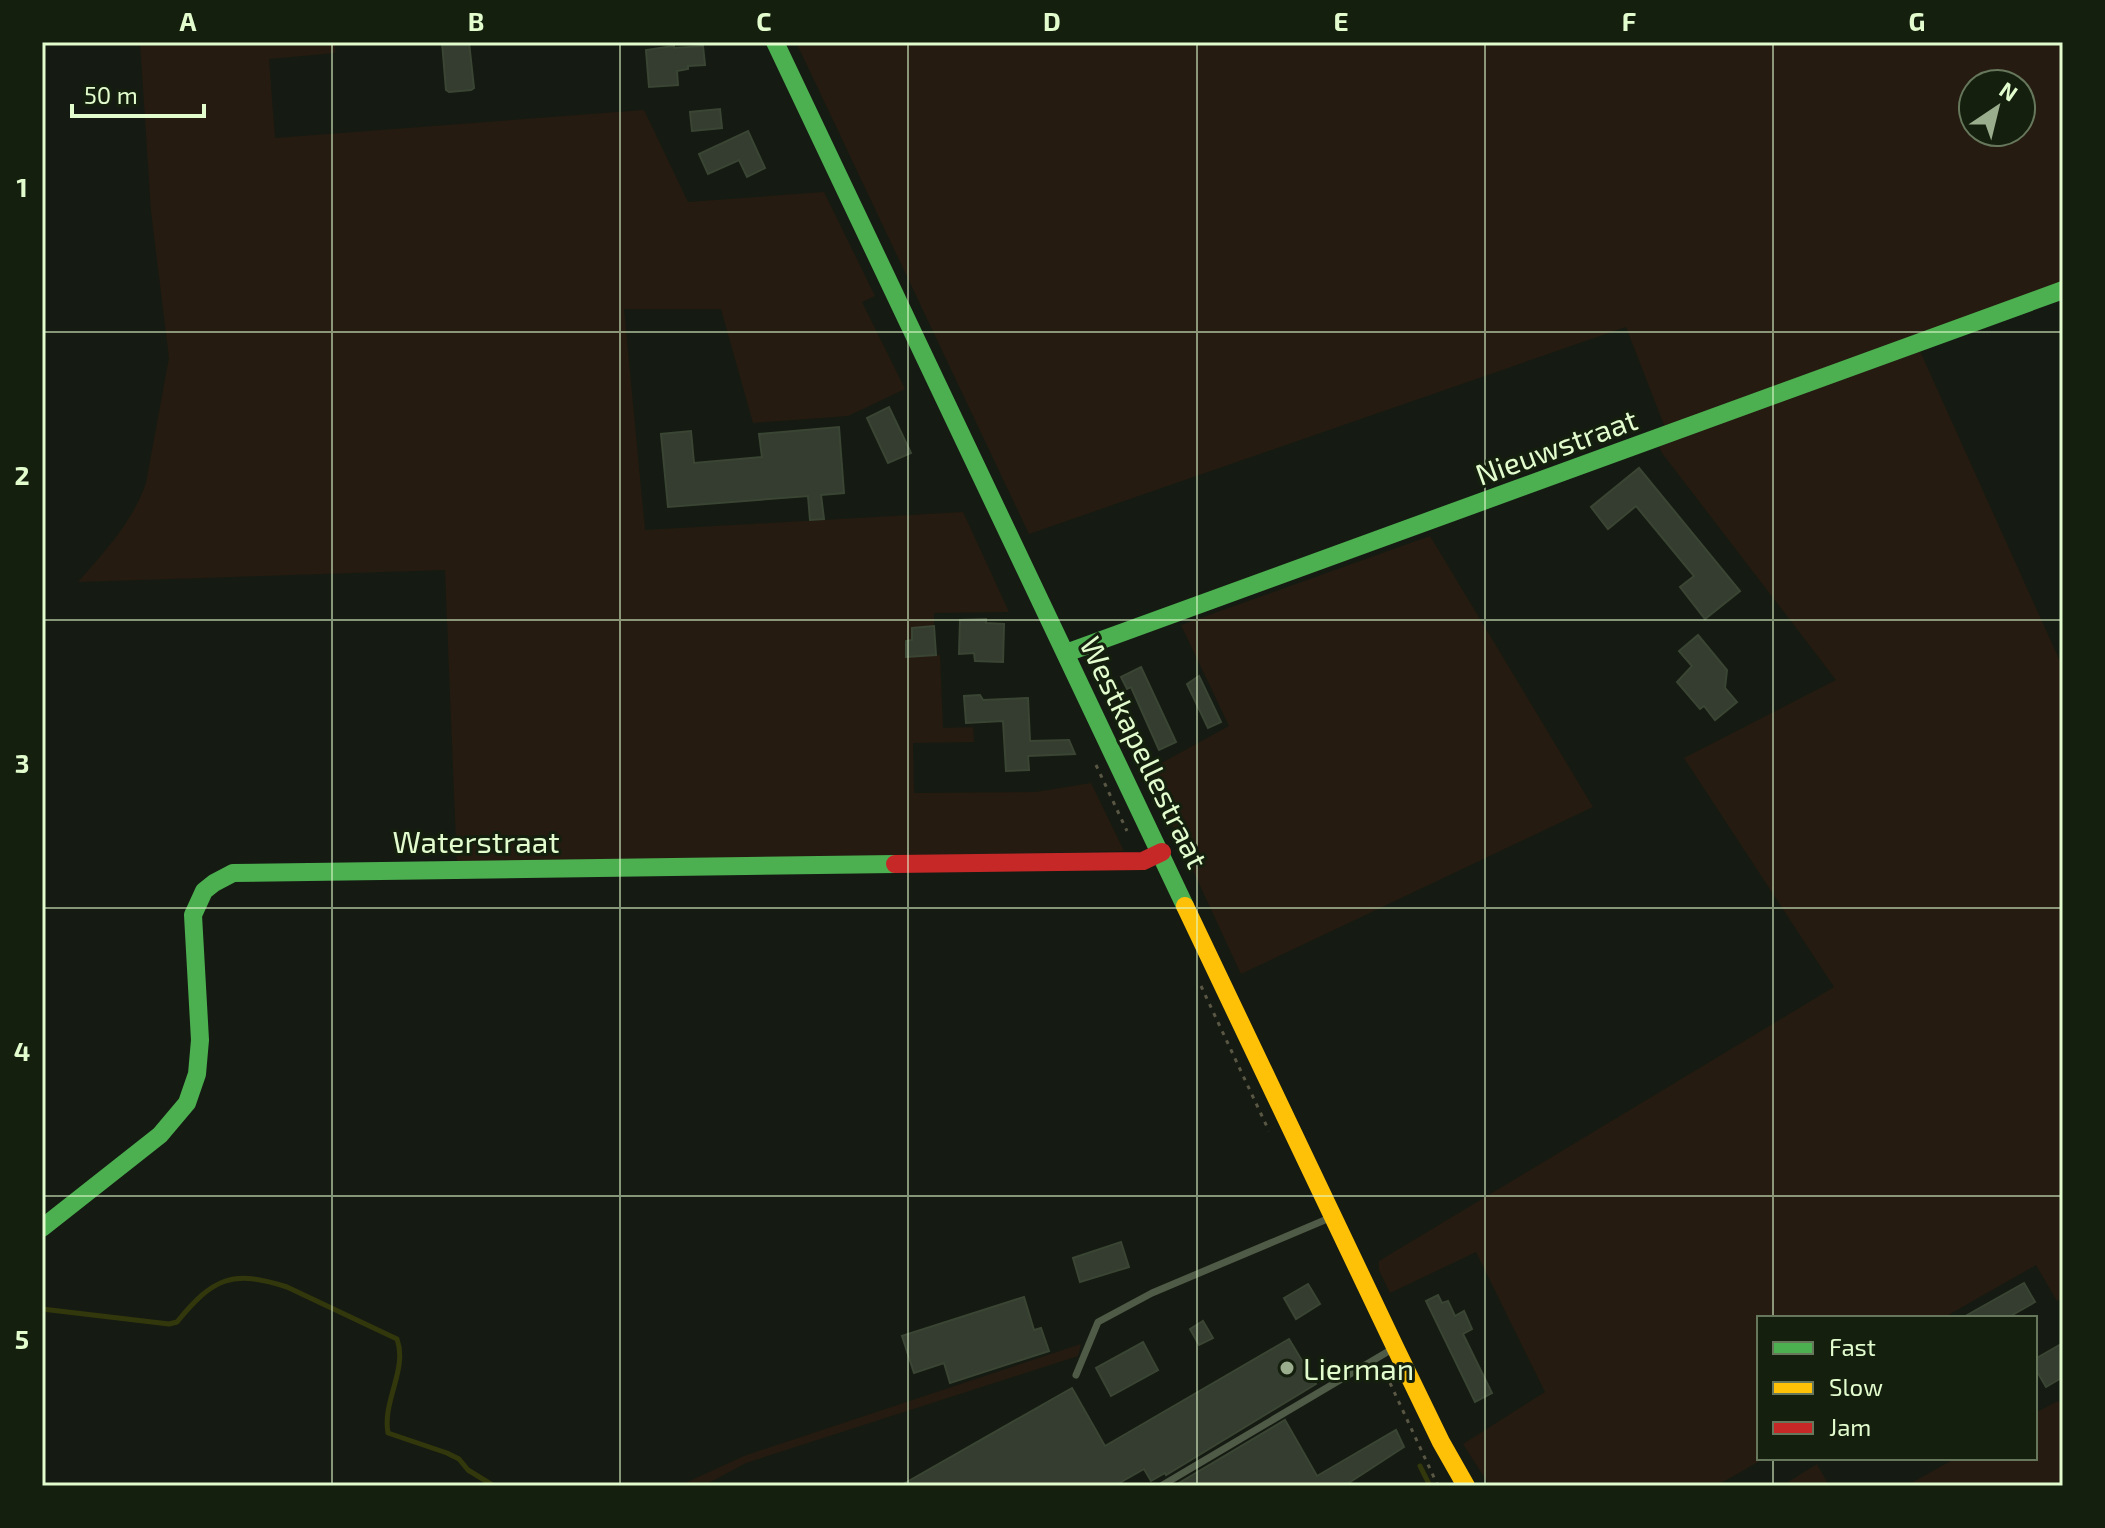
<svg xmlns="http://www.w3.org/2000/svg" width="2105" height="1528" font-family="'Exo 2',sans-serif">
	<style>
		.green { fill: #251b11; fill-rule: evenodd }
		.lines { fill: none; stroke-linecap: round; stroke-linejoin: round }
		.stream { stroke: #33370c; stroke-width: 5 }
		.building { fill: #343d30; stroke: #3b4534; stroke-width: 2 }
		.path { stroke: #5a5745; stroke-width: 3; stroke-dasharray: 4 6; stroke-linecap: butt }
		.lane { stroke: #505b47; stroke-width: 7 }
		.fast { stroke: #4caf50; stroke-width: 18 }
		.slow { stroke: #ffc107; stroke-width: 18 }
		.jam { stroke: #c62828; stroke-width: 18 }
		.grid { fill: none; stroke: #e2fcce; stroke-width: 2; stroke-opacity: 0.55 }
		.poi-dot { fill: #9aad8c; stroke: #141f0e; stroke-width: 3 }
		.labels { text-anchor: middle; dominant-baseline: central; stroke-width: 6; stroke-linejoin: round; paint-order: stroke }
		.street-label { font-size: 30px; fill: #e2fcce; stroke: #141f0e }
		.poi-label { font-size: 30px; fill: #e2fcce; stroke: #141f0e; text-anchor: start }
		.neatline { fill: none; stroke: #e2fcce; stroke-width: 3 }
		.grid-label { font-size: 26px; text-anchor: middle; font-weight: bold; fill: #e2fcce }
	</style>
	<rect width="100%" height="100%" fill="#151b12"/>
	<g class="green">
		<path d="M140,42h195v11l-66,6 6,79 369,-28 44,92 136,-10 51,104 -13,6 43,87 -57,27 -95,7 -32,-114h-97l21,221 318,-18 46,100 -75,1v13l-22,2v12l-6,1v15l34,-1 3,73 30,-1 1,15 -61,1 1,50 122,-1 55,-9 33,68 -667,16 -12,-297 -367,12c27,-31 54,-59 68,-99l23,-125 -18,-147z"/>
		<path d="M796,42h1267v241l-397,147 -40,-103 -597,207zM1973,84h48v48h-48z"/>
		<polygon points="1919,349 2063,668 2063,1297 2057,1301 2036,1265 1943,1318 1759,1318 1759,1458 1765,1458 1716,1486 1490,1486 1463,1444 1545,1392 1476,1252 1390,1293 1379,1270 1379,1261 1834,987 1684,758 1836,680 1662,453 1658,443"/>
		<polygon points="1430,536 1593,807 1241,974 1147,771 1229,726 1181,625"/>
		<polygon points="1081,1344 1078,1356 746,1463 703,1486 679,1486 744,1456"/>
		<polygon points="2058,1401 2063,1410 2063,1486 1906,1486 1956,1458 2035,1458 2035,1413"/>
		<polygon points="1817,1464 1829,1486 1782,1486"/>
	</g>
	<g class="lines">
		<g class="stream">
			<path d="M42,1309l127,15 8,-2c36,-44 55,-53 110,-35l110,52c11,30 -15,63 -9,94l59,20 12,6 9,11 26,16"/>
			<polyline points="1420,1466 1430,1486"/>
		</g>
	</g>
	<g class="building">
		<polygon points="442,42 469,42 474,88 471,90 449,92 446,90"/>
		<polygon points="674,46 674,48 703,46 705,65 688,66 688,69 677,71 678,85 649,87 646,50"/>
		<polygon points="720,109 722,128 692,131 690,112"/>
		<polygon points="748,131 765,168 747,177 739,160 708,174 699,154"/>
		<polygon points="889,407 911,453 888,463 867,418"/>
		<polygon points="839,427 844,493 821,495 824,519 810,520 808,496 668,507 661,434 691,431 694,463 762,457 759,434"/>
		<polygon points="1639,468 1740,591 1705,619 1680,587 1694,576 1636,506 1608,529 1591,507"/>
		<polygon points="986,619 986,623 1004,624 1003,662 975,661 974,653 959,654 960,620"/>
		<polygon points="934,626 936,655 906,657 906,641 912,640 912,628"/>
		<polygon points="1698,635 1727,670 1725,688 1737,702 1715,720 1704,706 1700,709 1677,682 1692,666 1679,651"/>
		<polygon points="1141,667 1176,742 1159,750 1131,687 1127,689 1121,677"/>
		<polygon points="1199,676 1221,722 1208,728 1187,684"/>
		<polygon points="980,695 983,700 1028,698 1030,741 1069,740 1075,754 1028,756 1029,770 1006,771 1003,721 966,723 964,696"/>
		<polygon points="1121,1242 1129,1267 1080,1282 1073,1258"/>
		<polygon points="2024,1283 2035,1302 2007,1318 1962,1318"/>
		<polygon points="1308,1284 1320,1304 1296,1319 1284,1298"/>
		<polygon points="1438,1295 1442,1303 1448,1301 1455,1316 1464,1311 1472,1329 1463,1334 1492,1393 1475,1402 1426,1301"/>
		<polygon points="1024,1297 1034,1330 1041,1328 1049,1351 950,1383 944,1363 914,1373 902,1336"/>
		<polygon points="1203,1321 1213,1338 1199,1345 1190,1329"/>
		<polygon points="1289,1339 1316,1384 1166,1475 1165,1473 1151,1481 1144,1469 1114,1486 900,1486 1072,1388 1105,1446"/>
		<polygon points="1143,1342 1158,1370 1111,1396 1096,1368"/>
		<polygon points="2063,1343 2063,1377 2046,1387 2035,1368 2035,1359"/>
		<polygon points="1285,1420 1317,1476 1396,1430 1404,1447 1344,1486 1174,1486"/>
	</g>
	<g class="lines">
		<g class="path">
			<polyline points="1096,765 1127,831"/>
			<polyline points="1201,986 1269,1131"/>
			<polyline points="1390,1383 1438,1486"/>
		</g>
		<g class="lane">
			<polyline points="1076,1375 1098,1322 1152,1293 1332,1217"/>
			<polyline points="1161,1486 1394,1348"/>
		</g>
		<g class="fast">
			<polyline points="775,42 1185,906"/>
			<polyline points="1066,653 2063,290"/>
			<polyline points="42,1228 160,1135 187,1103 197,1074 200,1040 193,915 204,891 214,883 233,873 895,864"/>
		</g>
		<polyline class="slow" points="1185,906 1395,1347 1441,1442 1466,1486"/>
		<polyline class="jam" points="895,864 1143,861 1162,852"/>
	</g>
	<path class="grid" d="M332,42v1444M620,42v1444M908,42v1444M1197,42v1444M1485,42v1444M1773,42v1276M42,332h2021M42,620h2021M42,908h2021M42,1196h2021M1773,1458v28"/>
	<circle class="poi-dot" cx="1287" cy="1368" r="8"/>
	<g class="labels">
		<g class="street-label">
			<text transform="translate(1556 446) rotate(-20)">Nieuwstraat</text>
			<text transform="translate(1145 752) rotate(64)">Westkapellestraat</text>
			<text x="476" y="841">Waterstraat</text>
		</g>
		<g class="poi-label">
			<text x="1303" y="1368">Lierman</text>
		</g>
	</g>
	<rect width="2105" height="1528" fill="none" stroke="#141f0e" stroke-width="88"/>
	<rect x="1757" y="1316" width="280" height="144" fill="#141f0e" stroke="#66775b" stroke-width="2"/>
	<rect x="1773" y="1342" width="40" height="12" fill="#4caf50" stroke="#66775b" stroke-width="2"/>
	<text x="1829" y="1356" font-size="24" fill="#e2fcce">Fast</text>
	<rect x="1773" y="1382" width="40" height="12" fill="#ffc107" stroke="#66775b" stroke-width="2"/>
	<text x="1829" y="1396" font-size="24" fill="#e2fcce">Slow</text>
	<rect x="1773" y="1422" width="40" height="12" fill="#c62828" stroke="#66775b" stroke-width="2"/>
	<text x="1829" y="1436" font-size="24" fill="#e2fcce">Jam</text>
	<g transform="translate(1997 108) rotate(35)"><circle r="38" fill="#141f0e" stroke="#66775b" stroke-width="2"/>
	<path d="M0-6L14 30L0 20L-14 30Z" fill="#9aad8c"/>
	<text y="-12" font-size="22" font-weight="bold" text-anchor="middle" fill="#e2fcce">N</text>
	</g>
	<path d="M72 104v12h132v-12" fill="none" stroke="#e2fcce" stroke-width="4"/>
	<text x="84" y="104" font-size="24" fill="#e2fcce" stroke="#141f0e" stroke-width="6" paint-order="stroke">50 m</text>
	<rect x="44" y="44" width="2017" height="1440" class="neatline"/>
	<g class="grid-label">
		<text x="188" y="31">A</text>
		<text x="476" y="31">B</text>
		<text x="764" y="31">C</text>
		<text x="1052" y="31">D</text>
		<text x="1341" y="31">E</text>
		<text x="1629" y="31">F</text>
		<text x="1917" y="31">G</text>
		<text x="22" y="197">1</text>
		<text x="22" y="485">2</text>
		<text x="22" y="773">3</text>
		<text x="22" y="1061">4</text>
		<text x="22" y="1349">5</text>
	</g>
</svg>
